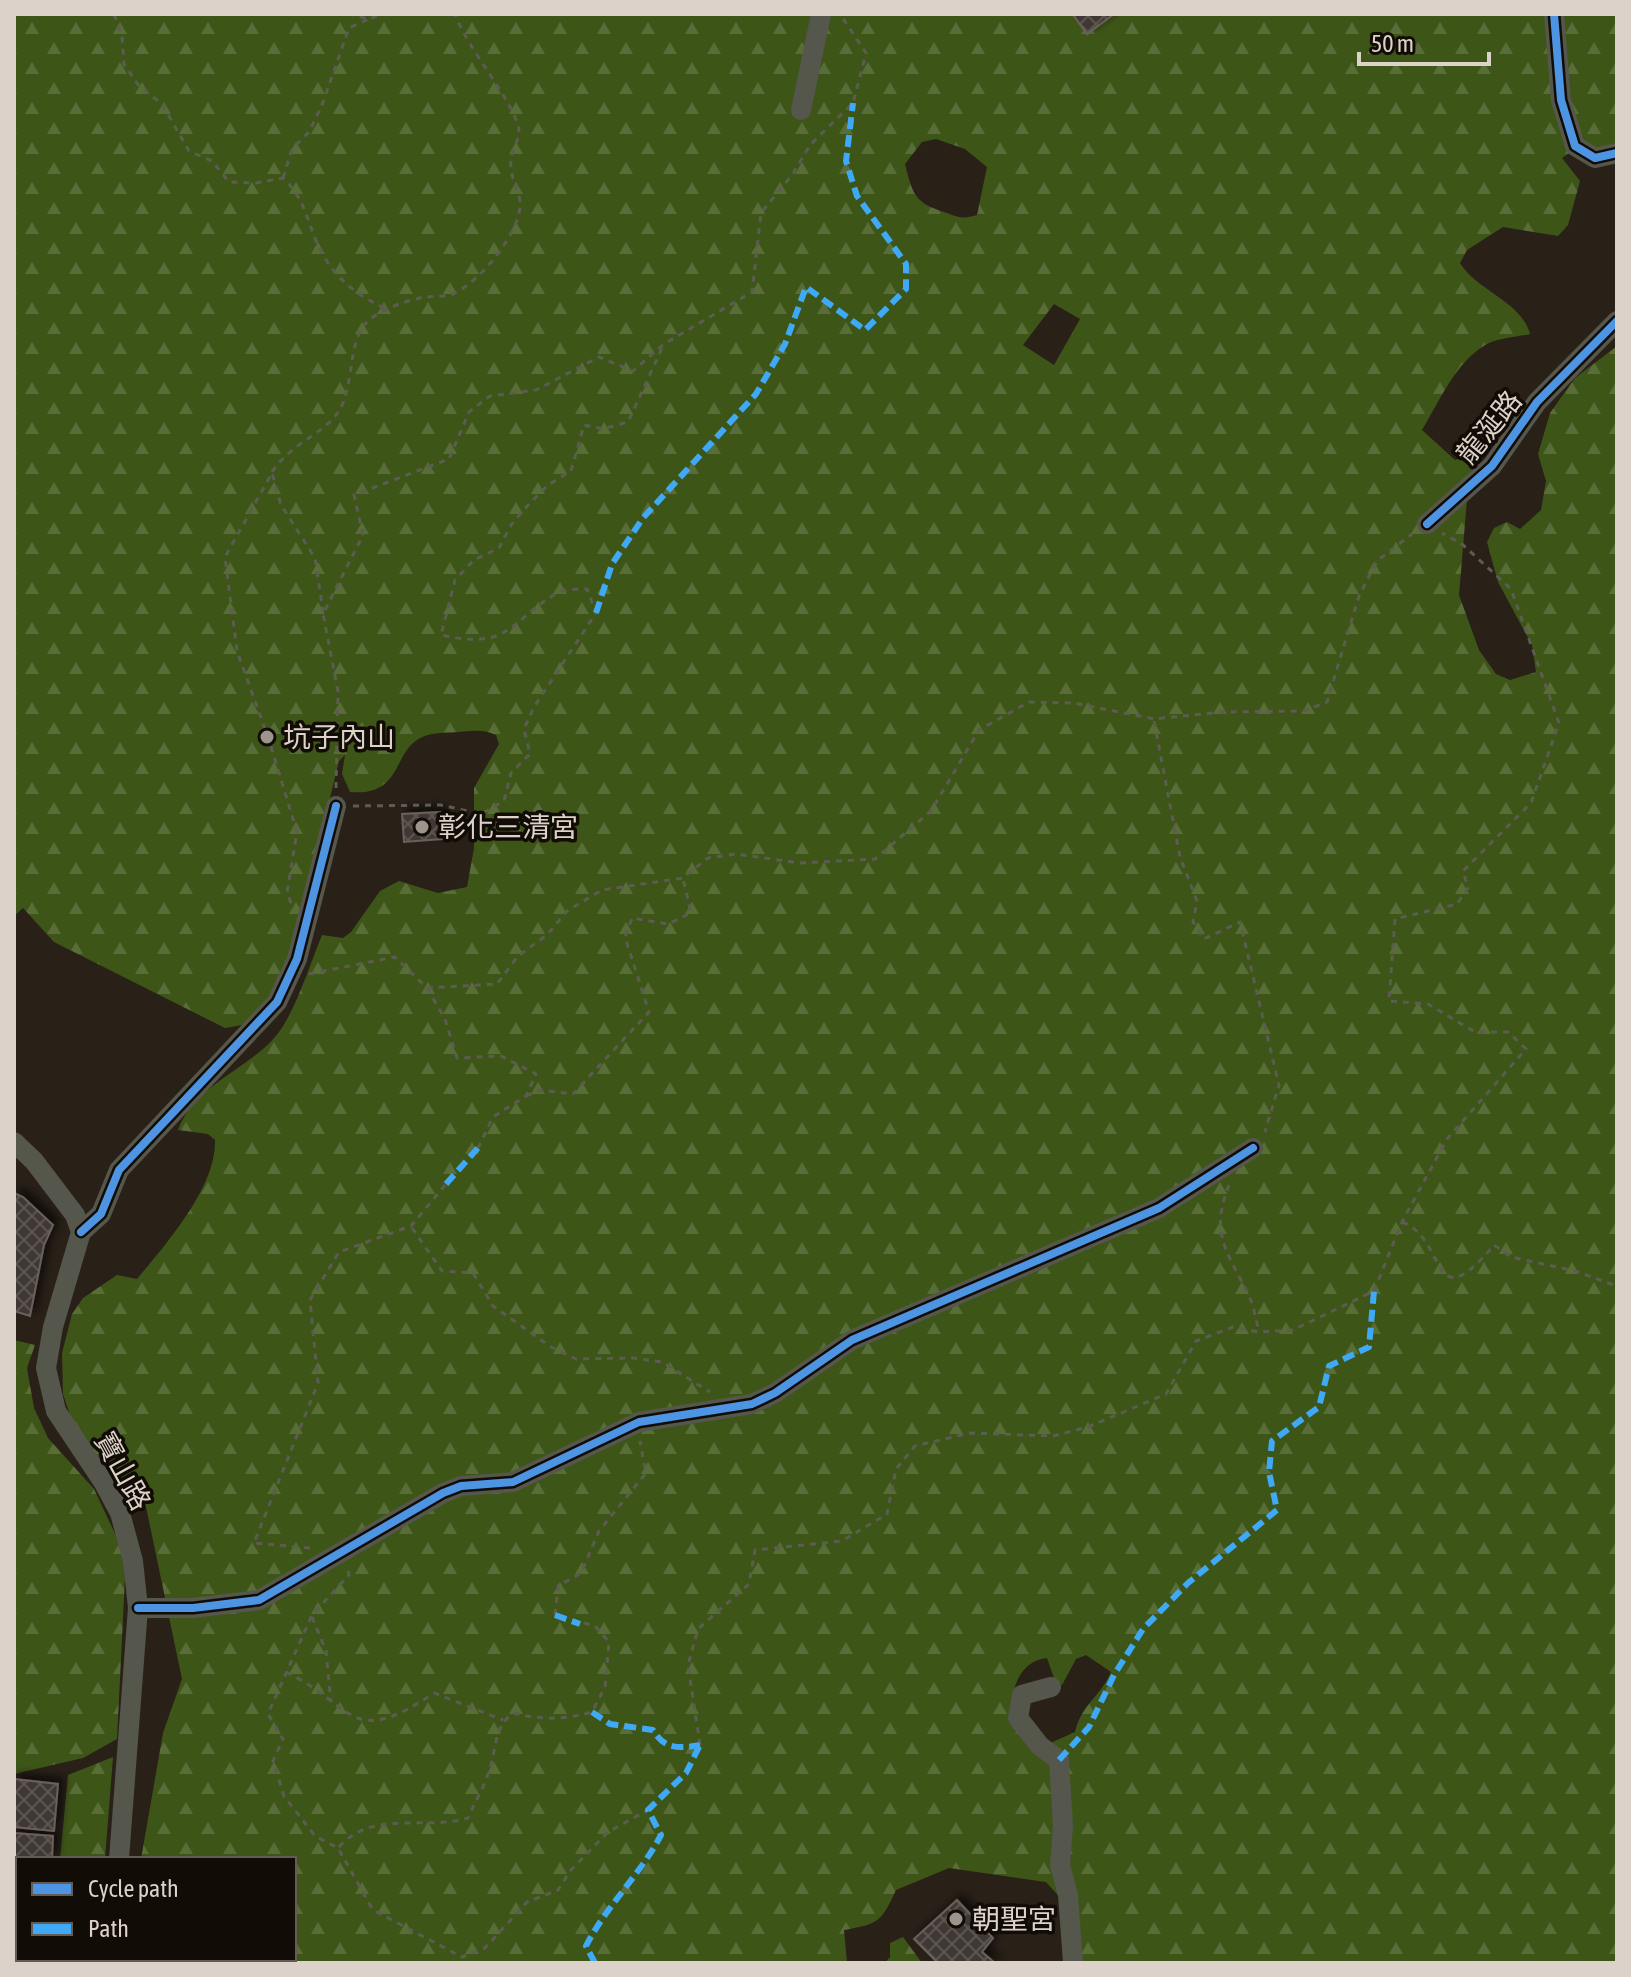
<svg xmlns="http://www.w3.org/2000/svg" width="1631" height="1977" font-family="'Asap Condensed','Noto Sans TC',sans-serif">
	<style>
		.forest { fill: url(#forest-firs); fill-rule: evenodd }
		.building { fill: url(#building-cross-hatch); stroke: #69605b; stroke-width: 2; filter: url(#shadow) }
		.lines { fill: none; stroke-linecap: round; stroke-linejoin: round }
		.path { stroke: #5c5c52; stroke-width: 3; stroke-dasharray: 6 6; stroke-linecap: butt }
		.minor { stroke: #55564c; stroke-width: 20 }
		.quiet { stroke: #3fa9f5; stroke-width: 6; stroke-dasharray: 12 6; stroke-linecap: butt }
		.cycleway-casing { stroke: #120c06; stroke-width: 13 }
		.cycleway { stroke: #4d94e3; stroke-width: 8 }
		.poi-dot { fill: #9d948b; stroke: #120c06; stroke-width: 3 }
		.labels { text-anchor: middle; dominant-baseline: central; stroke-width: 7; stroke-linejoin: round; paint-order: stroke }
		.street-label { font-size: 28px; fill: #dcd2c9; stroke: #120c06 }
		.poi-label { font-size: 28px; fill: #dcd2c9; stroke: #120c06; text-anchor: start }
	</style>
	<defs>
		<pattern id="forest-firs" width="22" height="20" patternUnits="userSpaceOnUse" patternTransform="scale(2)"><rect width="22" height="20" fill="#3e5518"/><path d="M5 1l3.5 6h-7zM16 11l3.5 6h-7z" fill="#596d38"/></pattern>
		<pattern id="building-cross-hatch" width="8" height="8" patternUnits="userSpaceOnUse" patternTransform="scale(2)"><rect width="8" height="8" fill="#413934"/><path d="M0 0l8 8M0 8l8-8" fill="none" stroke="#5c5550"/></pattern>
		<filter id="shadow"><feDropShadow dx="5.5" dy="-5.5" stdDeviation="4" flood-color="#0009"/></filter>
	</defs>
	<rect width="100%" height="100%" fill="#292018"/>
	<g class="forest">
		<path d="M14,14h1063l-2,3 12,17 27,-20h503v137l-37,-5 -18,12 18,23 -12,44 -10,11 -55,-9 -36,23 -7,13c17,28 61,38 70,71 -13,3 -31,4 -43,10 -31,17 -48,58 -65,86l33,30 27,-10 -13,26 -10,119 20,55 17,24 14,6 26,-8 -4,-27 -34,-63 -11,-40 7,-14 13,-6 13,7 21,-19 5,-29 -8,-27 12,-41 25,-35 42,-32v1617h-545l-7,-60 -19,-21 -97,-14 -53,22c-15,32 -17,34 -52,40l3,33h-724v-4h171v-100h-153l22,-126 19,-54 -37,-177 -50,-49 -23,-32 -9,-27 -1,-41 10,-39 11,-16 34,-23 20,4c29,-35 80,-93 78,-139l-7,-6 -30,-4c17,-47 76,-63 101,-98 18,-25 31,-68 43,-97l21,3 8,-6 29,-41 19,-10 39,12 29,-6 7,-39v-60l25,-44 -3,-9c-13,-6 -24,-4 -37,-3 -9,1 -21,0 -31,3 -38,10 -21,62 -78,57l-8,-18 3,-19 -6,6 -52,213 -39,50 -23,4 -171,-86 -31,-34 -9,8zM936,139l29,10 22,18 -10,48c-12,4 -18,3 -30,-2 -32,-10 -34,-17 -42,-49l17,-22zM1054,304l26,15 -26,46 -31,-20zM1086,1655l25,17c-12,27 -29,31 -36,60l-27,12 -36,-45c3,-20 13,-39 35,-41l7,20 8,7 14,-26z"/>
		<polygon points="14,1340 35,1345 27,1368 34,1408 48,1438 94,1489 126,1557 117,1739 83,1758 14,1774"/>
		<polygon points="113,1757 105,1859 60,1859 68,1775"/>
		<polygon points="18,1933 18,1959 98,1959 98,1963 14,1963 14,1934"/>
		<polygon points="903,1937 922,1963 885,1963 890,1957 890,1943"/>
	</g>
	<g class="building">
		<polygon points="1077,14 1114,14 1087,34 1074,16"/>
		<polygon points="440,812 442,839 404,842 402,814"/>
		<polygon points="14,1193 23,1197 53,1225 44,1245 30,1316 14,1311"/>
		<polygon points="14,1779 58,1784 54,1831 14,1827"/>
		<polygon points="14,1833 53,1836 52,1859 14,1861"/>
		<rect x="14" y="1865" width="4" height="51"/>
		<polygon points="957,1900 993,1938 982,1952 995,1963 938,1963 914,1939"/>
	</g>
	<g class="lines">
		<g class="path">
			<path d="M114,14l8,23 2,27 15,22 23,18 27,47 23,10 17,21 27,1 27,-5c21,20 23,39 34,65 16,35 38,51 71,67"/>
			<polyline points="348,14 369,19 383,14"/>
			<polyline points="283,178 292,149 309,132 322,105 349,28 369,19"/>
			<path d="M272,472c19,-29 51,-37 67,-61 15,-24 9,-68 26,-87 11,-13 44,-25 61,-27 8,-1 16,0 24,-2 27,-9 73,-64 70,-94 -2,-14 -11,-25 -9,-41 1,-10 8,-20 8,-29 -3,-28 -52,-82 -64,-117"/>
			<polyline points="1154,721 1180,857 1197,901 1193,922 1204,939 1240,922 1279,1085 1265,1132"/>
			<polyline points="336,788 338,691 323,614 363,535 354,495 449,459 469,412 490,396 536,390 599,357 633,371 664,344 752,292 761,213 792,175 810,145 853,103 866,53 840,14"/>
			<path d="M353,806l88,-1 40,9 23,-13 7,-28 19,-19 -6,-25 10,-22 62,-94 -9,-24c-9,0 -22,0 -30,4 -50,30 -46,57 -116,42l14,-55 19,-20 25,-12 12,-23 18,-21 19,-19 23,-14 13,-46 19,4 25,-7 36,-78"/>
			<polyline points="291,903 287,893 297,832 268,737 237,651 225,557 272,473 281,505 315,558 323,611"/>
			<polyline points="309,974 395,957 427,988 497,984 518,956 547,935 567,911 602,890 683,878 708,858 736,854 800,863 875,859 931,811 979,730 1029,702 1074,703 1154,719 1222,712 1303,711 1327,702 1359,596 1377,561 1412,534"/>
			<polyline points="427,988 445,1019 457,1058 501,1056 536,1074 526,1096 493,1117 478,1148"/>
			<polyline points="526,1096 540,1090 573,1094 649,1012 625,937 632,918 668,924 691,913 683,878"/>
			<path d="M1229,1185c-20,50 -1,67 20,111 5,11 7,24 10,36"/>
			<path d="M1402,1222c46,16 27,101 92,23l17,12 64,14 42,15"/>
			<polyline points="412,1228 442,1271 473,1273 493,1306 551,1347 576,1359 633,1358 662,1362 710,1392"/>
			<polyline points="310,1548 254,1543 318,1383 310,1300 339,1252 411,1226 446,1184"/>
			<polyline points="348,1571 349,1575 312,1615 268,1714 283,1739 273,1761 284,1796 315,1836 338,1848 373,1910 462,1957 485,1948 527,1902 558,1890 570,1871 608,1832 648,1810"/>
			<polyline points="312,1617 326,1651 331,1702"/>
			<path d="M286,1672c70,34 63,78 148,21l69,27"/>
			<polyline points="700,1745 688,1665 698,1629 749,1584 755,1550 842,1541 887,1514 896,1469 915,1446 970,1433 1053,1436 1088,1427 1166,1394 1196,1341 1233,1327 1259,1332 1293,1330 1374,1291 1402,1222 1447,1139 1526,1049 1508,1032 1475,1032 1428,1004 1389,1001 1395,919 1457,904 1468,888 1463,871 1531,803 1559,723 1511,589 1462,544 1442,533"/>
			<path d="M339,1847c33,-38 88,-16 129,-29 7,-16 16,-31 21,-47 8,-22 4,-43 24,-58 28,7 51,7 79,-1l13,-25 4,-45 -14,-16 -40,-11 3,-29 23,-13 18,-42 47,-58 -6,-32"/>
		</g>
		<g class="minor">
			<polyline points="1554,14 1561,100 1575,146 1595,158 1617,153"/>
			<polyline points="801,110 821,14"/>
			<polyline points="1427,524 1492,466 1537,402 1617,321"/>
			<polyline points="14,1142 34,1161 75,1215 81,1232 53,1327 46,1368 56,1411 104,1483 120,1513 133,1561 138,1608 119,1859"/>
			<polyline points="81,1232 101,1214 119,1170 277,1002 297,959 336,806"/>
			<polyline points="138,1608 193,1608 259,1600 443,1493 461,1486 513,1482 639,1422 752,1404 775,1393 852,1340 1159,1208 1253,1148"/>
			<polyline points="1051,1687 1022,1695 1018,1718 1040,1746 1059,1760 1063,1826 1060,1865 1068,1895 1073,1963"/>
			<polyline points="111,1963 112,1959"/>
		</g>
		<g class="quiet">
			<polyline points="596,613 612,564 643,518 756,394 785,344 806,287 865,330 906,289 906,264 857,196 846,161 853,103"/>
			<polyline points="446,1184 478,1148"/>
			<polyline points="555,1615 580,1624"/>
			<path d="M592,1712l18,12 43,6c11,19 26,19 47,15"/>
			<polyline points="1059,1760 1089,1727 1114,1675 1143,1629 1188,1583 1277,1510 1269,1472 1272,1441 1319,1407 1329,1366 1369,1347 1374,1291"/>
			<path d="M595,1963l-9,-17c21,-41 54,-71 75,-111l-13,-25 38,-37 14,-28"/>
		</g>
		<g class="cycleway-casing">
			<g id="cycleway">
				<polyline points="1554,14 1561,100 1575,146 1595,158 1617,153"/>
				<polyline points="1427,524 1492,466 1537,402 1617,321"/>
				<polyline points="81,1232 101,1214 119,1170 277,1002 297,959 336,806"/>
				<polyline points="138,1608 193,1608 259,1600 443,1493 461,1486 513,1482 639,1422 752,1404 775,1393 852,1340 1159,1208 1253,1148"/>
			</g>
		</g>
		<use href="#cycleway" class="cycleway"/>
	</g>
	<g class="poi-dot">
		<circle cx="267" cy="737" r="8"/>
		<circle cx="422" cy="827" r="8"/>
		<circle cx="956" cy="1919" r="8"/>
	</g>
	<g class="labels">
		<g class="street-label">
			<text transform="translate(1489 427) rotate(-51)">龍涎路</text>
			<text transform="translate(123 1471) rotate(61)">寶山路</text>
		</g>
		<g class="poi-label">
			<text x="283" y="737">坑子內山</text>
			<text x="438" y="827">彰化三清宮</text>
			<text x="972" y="1919">朝聖宮</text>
		</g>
	</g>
	<rect width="1631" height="1977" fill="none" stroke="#dcd2c9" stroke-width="32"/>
	<rect x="16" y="1857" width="280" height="104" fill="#120c06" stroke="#635b54" stroke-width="2"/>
	<rect x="32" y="1883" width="40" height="12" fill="#4d94e3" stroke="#635b54" stroke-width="2"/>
	<text x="88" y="1897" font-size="24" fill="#dcd2c9">Cycle path</text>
	<rect x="32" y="1923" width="40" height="12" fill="#3fa9f5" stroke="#635b54" stroke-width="2"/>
	<text x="88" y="1937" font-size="24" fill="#dcd2c9">Path</text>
	<path d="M1359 52v12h130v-12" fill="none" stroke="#dcd2c9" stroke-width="4"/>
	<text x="1371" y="52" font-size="24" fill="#dcd2c9" stroke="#120c06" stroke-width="6" paint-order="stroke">50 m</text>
</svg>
